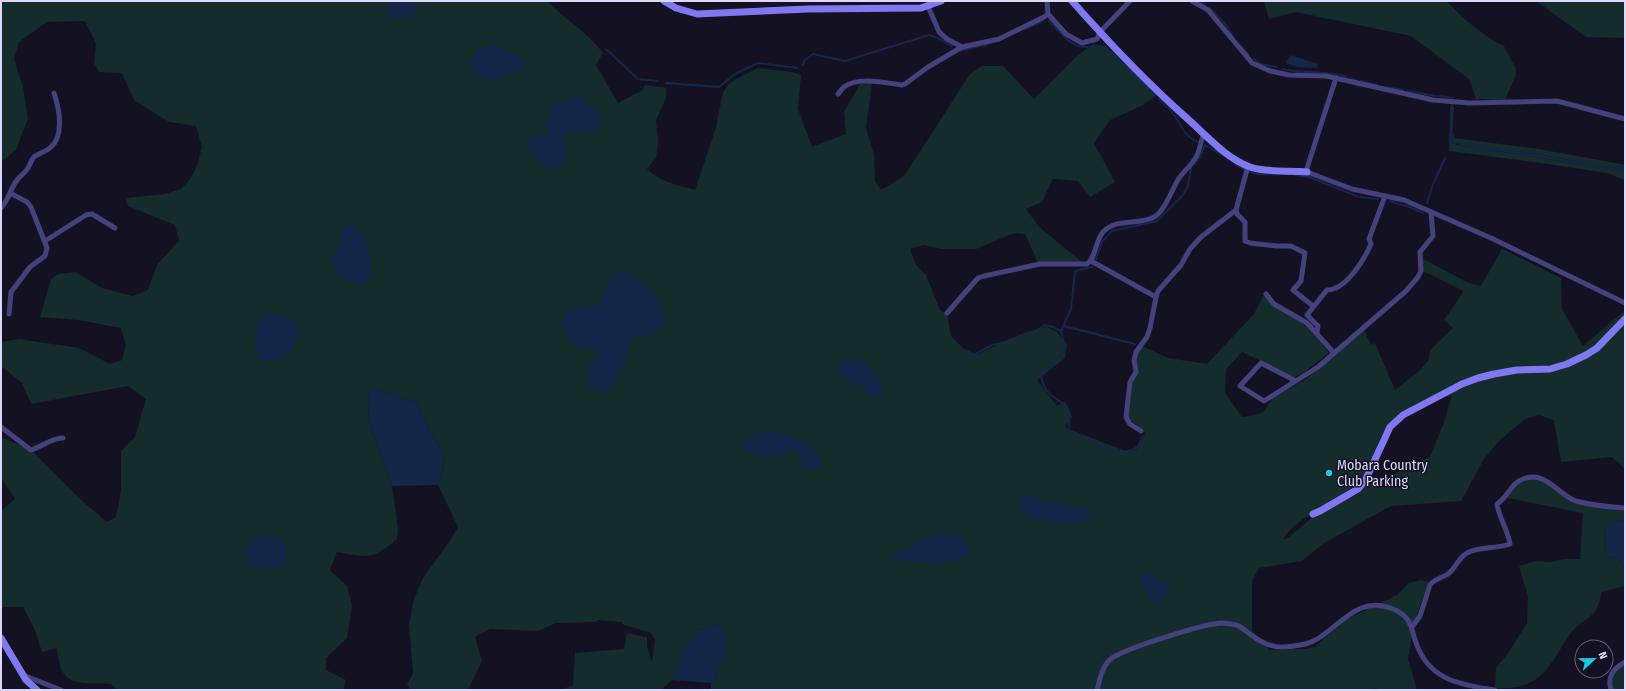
<svg xmlns="http://www.w3.org/2000/svg" width="1626" height="691" font-family="'Fira Sans Condensed',sans-serif">
	<style>
		.green { fill: #142c2c; fill-rule: evenodd }
		.water { fill: #152748 }
		.lines { fill: none; stroke-linecap: round; stroke-linejoin: round }
		.stream { stroke: #152748; stroke-width: 2 }
		.street { stroke: #45417d; stroke-width: 5 }
		.secondary { stroke: #7f78f1; stroke-width: 7 }
		.poi-dot { fill: #18cae5; stroke: #141123; stroke-width: 1.5 }
		.labels { text-anchor: middle; dominant-baseline: central; stroke-width: 3; stroke-linejoin: round; paint-order: stroke }
		.poi-label { font-size: 14px; fill: #dcd7fb; stroke: #141123; text-anchor: start }
	</style>
	<rect width="100%" height="100%" fill="#141123"/>
	<g class="green">
		<path d="M1,1h546c18,19 41,31 56,52l-7,12 22,38 25,-13 2,-5 21,3v10l-10,22 2,22 -2,16 -9,11c13,13 30,16 48,21l21,-63 7,-35 5,-7 8,-6 22,-11 34,4 9,3 -3,34 14,38 34,-13 -2,-22 16,-28 12,-1 -6,45 8,27 1,26 6,9 23,-14 66,-102 12,-8h21l31,33 42,-42 17,-13 13,2 52,49 -17,11 -31,14 -16,23 21,39 -25,15 -12,-16 -25,-2 -11,23 -16,7 13,18 43,35 -44,1 -13,-29 -11,-1 -38,16h-34l-19,-4 -13,4 6,16 10,10 14,35 7,5 4,21 12,12 14,7c22,-12 45,-23 70,-28l10,5 10,12 -2,14 -28,22 20,26 7,-4 4,4 4,11 -7,8 1,3 62,24 8,-2 6,-9 3,-8 -18,-17 5,-32 6,-13 -3,-13 7,-12 26,12 39,6 47,-50 10,-20c27,20 45,31 65,59l-27,21 -8,3 -52,-25 -16,17 -1,24 17,24 14,-2 7,-3 11,-15 31,-17 59,-50 7,15 4,-2 20,47 24,-19 10,-11 1,-10 23,-22 -9,-8 20,-29 -41,-20v-12l46,24 12,3 21,-37 59,29 1,31 21,37 42,-36v159l-13,-12 -51,5 -7,-42 -15,-5 -14,4 -26,22 -15,18 -23,42 -70,5 -67,37 -22,18 -43,7 -7,13v49l17,20 36,-1 10,-2 28,-26 54,-26 12,-12 12,-3 8,2 -15,40 -6,37 9,31h-37l-4,-2 -8,2h-656v-7l5,-8c-3,-7 1,-11 6,-15l-6,-35 -19,5 -20,39 -6,7v4l-11,10h-100l12,-5 2,-32 49,-4 3,-16 20,4v9l5,16 3,-22 -4,-7 -29,-9v-2l-24,-2 -2,2 -40,1 -18,8 -48,-2 -15,8 7,24 -14,29h-57l-4,-6 6,-10 -4,-49 5,-26 9,-21 26,-36 9,-15 -20,-42 4,-13 2,-19 -15,-23 -13,-28 -46,-15 -2,33 24,66 6,42 -1,11c-26,22 -29,18 -60,13l-7,18 17,16 5,19 -5,33 -21,20v12l20,10 -3,10h-226l-6,-6c-33,-2 -51,5 -54,-36l-15,4 -8,-24 -11,-21h-22v-96l14,-12 -14,-21v-41l30,13 48,48 28,24 9,-5 5,-26v-40l14,-14 11,-38 -18,-13 -97,18 -9,-21 -21,-17v-24l18,-3 60,9 31,16 12,-4 4,-14 -5,-18 -43,-8 -38,-3 11,-38 7,-5 17,-2 27,16 31,8 15,-6 9,-25 22,-24 -4,-16 -47,-19 -3,-8 40,-4 16,-5 9,-10 7,-13 5,-19 -6,-21 -27,-4 -35,-22 -12,-27 -23,-1 -5,-9 2,-20 -11,-22 -38,1 -28,20 -5,17 9,28 5,31 -12,32 -15,12zM1452,395l-9,30 -13,32 -51,24h-8l-13,13 -44,22 -26,22 -5,1c16,-24 51,-36 73,-54 10,-8 13,-21 18,-32 5,-13 12,-29 24,-38 11,-9 39,-15 54,-20z"/>
		<polygon points="1264,1 1446,1 1468,22 1492,40 1504,46 1516,69 1516,75 1505,100 1476,99 1469,79 1411,36 1296,12 1269,19"/>
		<polygon points="1536,1 1625,1 1625,38 1586,37"/>
		<polygon points="1452,103 1454,103 1453,107 1451,143 1459,145 1617,170 1625,173 1625,180 1607,173 1541,163 1449,151 1450,107"/>
		<polygon points="1453,134 1454,134 1454,138 1539,149 1621,164 1625,165 1625,167 1623,166 1622,169 1537,154 1452,143"/>
		<path d="M1533,478l18,7 22,16 52,9v10l-14,3 -7,6c4,12 0,16 2,26l13,5 6,9v17l-23,6c-2,6 -3,13 -6,18 -6,9 -19,14 -25,23 -22,31 -27,58 -76,55l1,-20 13,-16 18,-29 1,-27 -9,-30 17,-5 15,1 13,-3h16l3,-46 -76,-15 11,-15z"/>
		<path d="M1625,663v27h-13c-2,-16 0,-17 13,-27z"/>
	</g>
	<g class="water">
		<path d="M390,1h22l3,3v9c-15,16 -34,1 -25,-12z"/>
		<path d="M488,45l7,1 27,12 3,3 -2,7c-17,11 -43,22 -53,-4 3,-10 8,-15 18,-19z"/>
		<polygon points="1290,55 1318,64 1317,68 1297,67 1286,63"/>
		<path d="M577,95l6,3 5,7 7,4 5,5 2,13 -18,6 -10,-2 -13,6c7,16 7,16 -2,31l-4,2c-13,-6 -24,-13 -28,-28 3,-10 13,-6 22,-8l-4,-13 5,-8 2,-11 3,-2c10,5 15,1 22,-5z"/>
		<polygon points="1459,143 1537,154 1622,169 1623,166 1625,167 1625,173 1617,170 1459,145"/>
		<path d="M346,226c8,0 16,5 19,13 2,3 2,8 3,12 2,10 6,23 -3,31 -10,9 -32,-9 -33,-19 0,-5 5,-9 6,-14 1,-7 2,-14 5,-21z"/>
		<path d="M618,271c8,0 20,6 24,13h3c11,10 29,34 12,47 -8,5 -18,5 -27,8 -1,19 -12,37 -22,51l-8,2 -11,-6c-1,-6 -1,-19 2,-23 1,-3 5,-4 8,-6l-1,-7c-4,-3 -7,-1 -12,-2 -15,-2 -27,-17 -24,-32 14,-14 29,-6 37,-13 9,-9 7,-24 19,-32z"/>
		<path d="M268,313h9l18,8c1,2 3,6 3,9 1,19 -22,37 -40,28l-4,-17 6,-23z"/>
		<path d="M849,359c17,1 31,15 33,32l-2,4 -9,1c-5,-4 -10,-9 -15,-12 -9,-6 -21,-8 -18,-20z"/>
		<polygon points="370,387 416,402 429,430 444,453 442,472 438,485 392,486 368,420"/>
		<path d="M770,431c16,4 46,12 52,29 -2,7 -8,13 -16,10l-4,-3 -3,-16c-8,-4 -16,3 -24,5 -8,3 -29,-2 -34,-9l5,-9z"/>
		<path d="M1026,495l22,7 40,6 3,4v8c-13,7 -54,4 -66,-7 -4,-3 -6,-8 -8,-13z"/>
		<path d="M1625,520v49l-6,-9 -13,-5c-2,-10 2,-14 -2,-26l7,-6z"/>
		<path d="M937,533c13,-1 42,7 31,23l-24,7 -47,-3 -5,-5z"/>
		<path d="M265,536c21,1 23,6 21,25l-8,7 -7,1 -18,-3 -6,-5 -2,-11c6,-9 10,-12 20,-14z"/>
		<polygon points="1145,573 1161,580 1169,580 1170,583 1166,591 1167,596 1164,600 1155,603 1149,600 1148,591 1140,581 1140,577"/>
		<path d="M717,625c10,5 12,24 7,33 -4,7 -10,8 -7,17l-5,8 -40,-3v-4l6,-7 1,-8 6,-15 6,-3 7,-13z"/>
	</g>
	<g class="lines">
		<g class="stream">
			<polyline points="1200,1 1205,4"/>
			<polyline points="1210,8 1225,24 1234,38"/>
			<path d="M1049,21c9,8 18,22 30,25 8,2 17,0 26,2l50,47"/>
			<polyline points="1025,29 1043,21"/>
			<polyline points="1240,45 1249,55"/>
			<polyline points="606,49 638,79 658,81"/>
			<polyline points="960,51 988,44"/>
			<polyline points="1254,59 1261,64 1276,67"/>
			<path d="M803,65l1,-4 9,-7 32,7 84,-26c8,2 15,7 23,11"/>
			<path d="M1282,69c21,5 44,1 65,8"/>
			<polyline points="1350,78 1356,80"/>
			<polyline points="1361,81 1377,85"/>
			<polyline points="666,83 719,87 735,74 758,63 797,68"/>
			<polyline points="1386,87 1403,90"/>
			<polyline points="1408,91 1436,96"/>
			<polyline points="1439,96 1453,98"/>
			<path d="M1159,99c5,5 10,9 14,14 10,13 7,19 24,29"/>
			<polyline points="1451,143 1453,107"/>
			<polyline points="1205,145 1224,156"/>
			<polyline points="1232,162 1243,169"/>
			<polyline points="1194,164 1200,157 1205,145"/>
			<polyline points="1250,172 1256,174 1273,174"/>
			<polyline points="1295,175 1309,177 1359,197 1378,199"/>
			<polyline points="1390,201 1412,208 1423,213"/>
			<polyline points="1427,203 1433,184 1445,158"/>
			<polyline points="1096,259 1102,242 1112,231 1157,221 1182,196 1188,186 1191,168"/>
			<polyline points="1064,326 1135,344"/>
			<polyline points="1061,331 1071,309 1075,271 1092,267"/>
			<path d="M963,361l29,-16 14,-3 24,-10h4l11,-7 8,2 8,4c9,27 -3,26 -20,44 2,15 8,19 20,27 2,3 5,4 6,7 3,7 1,15 3,22 16,8 51,30 67,16 2,-2 4,-7 6,-11"/>
			<polyline points="712,683 712,690"/>
		</g>
		<g class="street">
			<polyline points="1192,1 1208,10 1252,63 1270,71 1289,75 1326,76 1433,100 1469,103 1557,101 1625,119"/>
			<polyline points="928,6 939,32 947,39 962,47 999,39 1044,17 1048,14 1047,1"/>
			<polyline points="1048,14 1066,34 1082,43 1097,39 1100,32 1130,1"/>
			<polyline points="1336,78 1307,168 1307,172 1352,189 1404,200 1491,238 1625,303"/>
			<path d="M838,94c2,-2 4,-6 6,-7 13,-11 43,-4 58,-2l3,-1 23,-17 34,-20"/>
			<polyline points="1248,166 1236,210 1237,214 1245,222 1245,241 1250,243 1277,246 1291,246 1305,253 1301,281 1293,290 1313,306"/>
			<path d="M1,208c8,-8 9,-20 17,-29 3,-4 8,-7 10,-11 2,-3 3,-8 6,-11 5,-4 11,-5 16,-9 15,-12 9,-40 4,-55"/>
			<polyline points="45,241 86,215 92,214 115,228"/>
			<polyline points="1091,261 1156,297"/>
			<polyline points="1266,294 1274,304 1307,323 1334,353"/>
			<path d="M947,313l31,-35 6,-2 56,-12h47c9,-6 8,-23 16,-32 13,-14 33,-7 49,-14 12,-4 20,-29 27,-40 5,-7 13,-13 17,-21 4,-6 4,-15 8,-23"/>
			<polyline points="9,314 11,292 30,267 45,256 47,248 31,207 27,202 10,193"/>
			<path d="M1317,333l1,-7 -11,-11 20,-25c19,0 37,-30 44,-46l-2,-5 16,-43"/>
			<polyline points="1296,381 1261,363 1240,386 1264,401 1318,367 1406,291 1418,277 1421,271 1420,252 1433,236 1431,212"/>
			<path d="M1,427l30,23c12,-4 20,-12 32,-12"/>
			<polyline points="1141,431 1130,424 1126,417 1130,382 1136,372 1134,360 1136,352 1147,337 1150,328 1156,297 1158,291 1181,265 1190,249 1201,237 1236,210"/>
			<path d="M1412,627l8,-11 10,-31c4,-6 12,-7 18,-11 8,-6 11,-17 19,-21 12,-7 30,-4 43,-9 -2,-14 -11,-26 -13,-40 11,-7 14,-21 26,-25 23,-9 35,16 53,22 15,4 33,6 49,7"/>
			<polyline points="23,675 61,690"/>
			<path d="M1097,690c3,-11 5,-25 15,-32 15,-10 91,-34 109,-35 4,0 11,1 15,2 5,1 11,7 15,10 19,14 31,14 54,9 30,-7 48,-52 88,-35 22,9 17,23 26,41 15,32 45,35 76,40"/>
			<path d="M1611,690c-4,-14 2,-21 14,-28"/>
		</g>
		<g class="secondary">
			<polyline points="664,1 676,8 697,14 808,9 921,8 941,1"/>
			<path d="M1072,1c37,42 76,83 118,120 19,17 36,37 60,46 17,6 39,3 57,5"/>
			<polyline points="1313,514 1320,511 1358,489 1365,481 1390,427 1403,415 1462,384 1478,378 1494,374 1517,370 1550,369 1567,364 1586,355 1597,348 1625,319"/>
			<polyline points="1,638 26,680 37,690"/>
		</g>
	</g>
	<circle class="poi-dot" cx="1329" cy="473" r="4"/>
	<g class="labels">
		<g class="poi-label">
			<text x="1337" y="465">Mobara Country<tspan x="1337" dy="16">Club Parking</tspan></text>
		</g>
	</g>
	<rect width="1626" height="691" fill="none" stroke="#dcd7fb" stroke-width="4"/>
	<g transform="translate(1594 659) rotate(68)"><circle r="19" fill="#141123" stroke="#646079"/>
	<path d="M0-3L7 15L0 10L-7 15Z" fill="#18cae5"/>
	<text y="-6" font-size="11" font-weight="bold" text-anchor="middle" fill="#dcd7fb">N</text>
	</g>
</svg>
